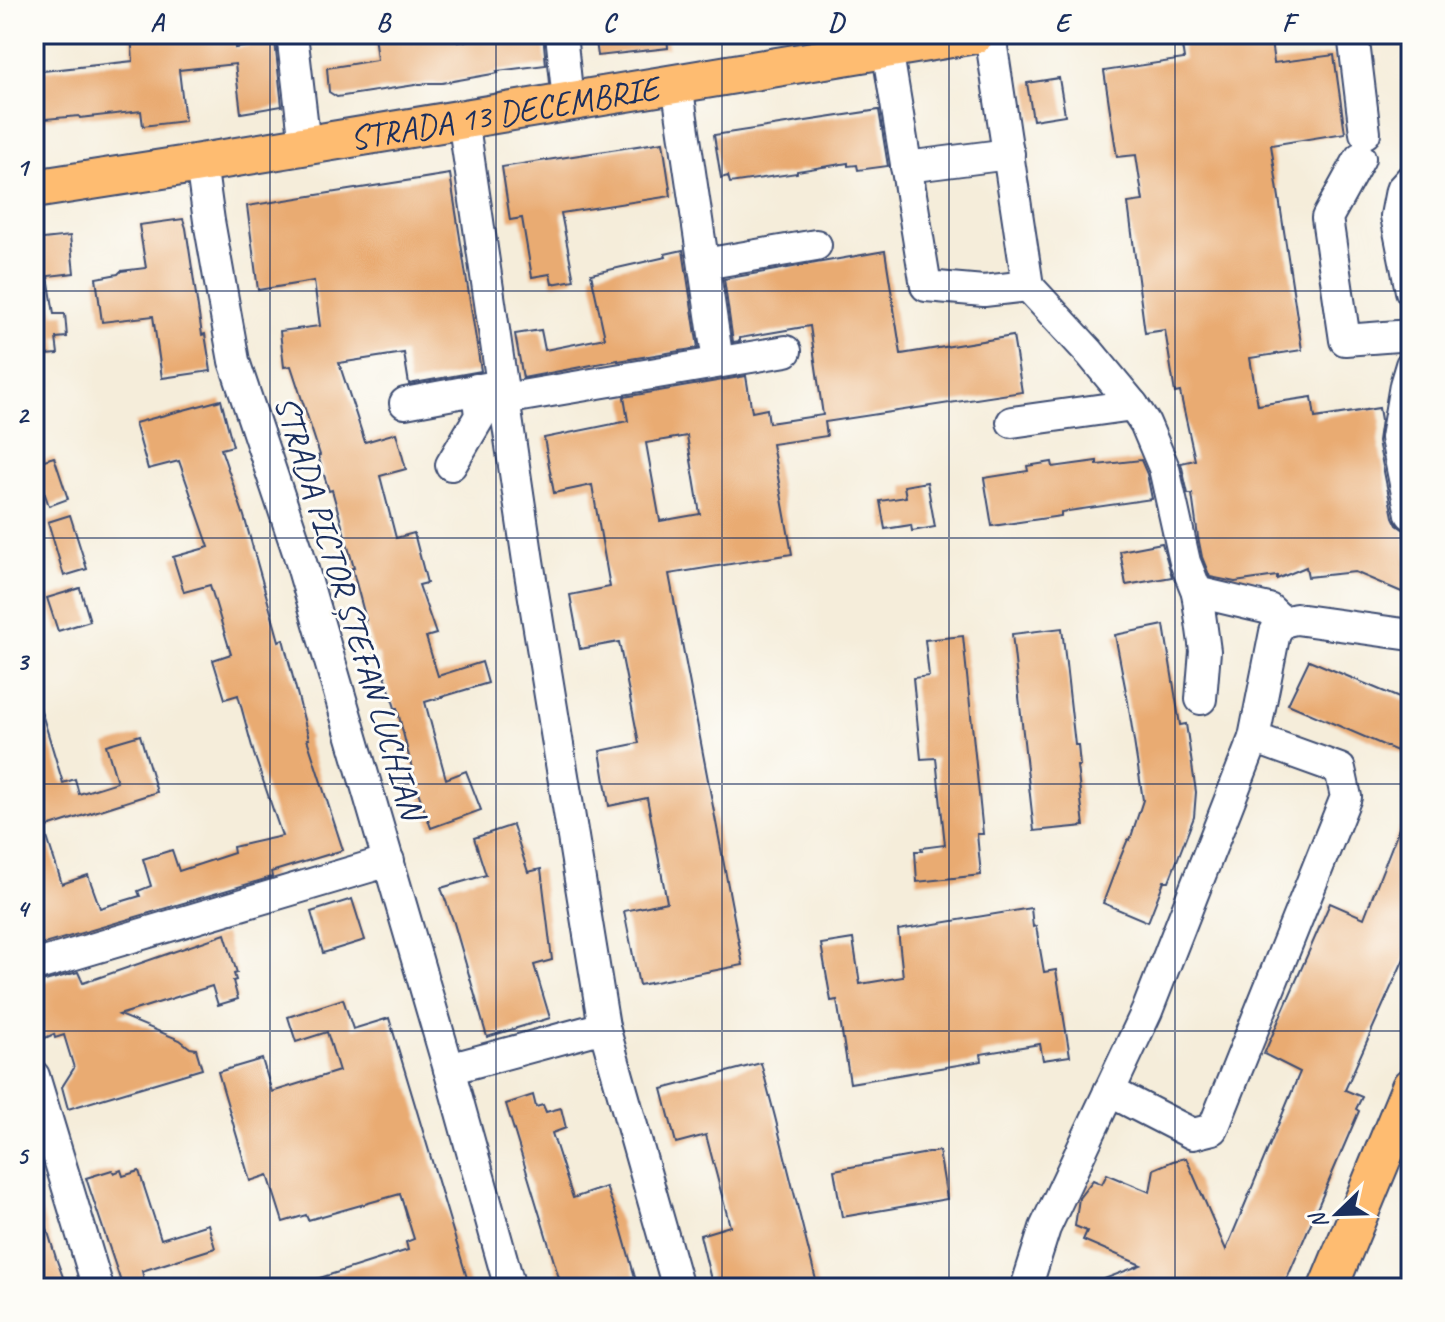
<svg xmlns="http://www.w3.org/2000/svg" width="1445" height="1322" font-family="Caveat,sans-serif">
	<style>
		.building { fill: #e9ab72; fill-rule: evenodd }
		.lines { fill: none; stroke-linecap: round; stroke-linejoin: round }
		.minor-casing { stroke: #3c4c71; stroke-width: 34 }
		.major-casing { stroke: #3c4c71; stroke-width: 42 }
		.minor { stroke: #fff; stroke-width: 30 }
		.major { stroke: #febc71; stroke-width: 38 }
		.grid { fill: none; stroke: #1b2f5e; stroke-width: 2; stroke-opacity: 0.55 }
		.labels { text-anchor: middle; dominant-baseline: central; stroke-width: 6; stroke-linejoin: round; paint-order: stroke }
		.street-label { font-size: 34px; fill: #1b2f5e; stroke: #fdfcf7 }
		.neatline { fill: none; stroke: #1b2f5e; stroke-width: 3 }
		.grid-label { font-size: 26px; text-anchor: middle; font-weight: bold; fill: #1b2f5e }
	</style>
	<rect width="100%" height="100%" fill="#fdfcf7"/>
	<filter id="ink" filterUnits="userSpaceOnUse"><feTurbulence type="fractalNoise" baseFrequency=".0125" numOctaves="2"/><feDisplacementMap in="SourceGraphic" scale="16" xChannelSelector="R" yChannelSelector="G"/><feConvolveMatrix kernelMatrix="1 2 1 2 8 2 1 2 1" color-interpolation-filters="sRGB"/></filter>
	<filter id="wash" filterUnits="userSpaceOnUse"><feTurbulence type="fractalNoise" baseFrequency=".006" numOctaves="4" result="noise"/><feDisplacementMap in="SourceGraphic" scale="32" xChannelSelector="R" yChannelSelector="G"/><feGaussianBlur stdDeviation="1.8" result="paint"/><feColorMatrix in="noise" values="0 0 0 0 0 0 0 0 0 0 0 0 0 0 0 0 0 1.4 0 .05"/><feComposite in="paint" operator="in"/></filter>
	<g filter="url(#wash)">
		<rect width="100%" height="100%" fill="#f5edda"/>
		<g id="blocks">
			<g class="building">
				<polygon points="131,34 234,34 235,48 275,42 282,106 241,113 235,64 179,70 185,121 143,126 141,111 80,118 79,116 34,120 34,72 133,61"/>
				<polygon points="374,34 456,34 458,42 502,34 543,34 546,65 497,71 498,73 442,83 428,83 337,97 329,92 327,68 377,60"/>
				<polygon points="595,34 667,34 668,48 598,56"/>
				<polygon points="1263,34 1270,34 1274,63 1334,55 1345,133 1271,145 1302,350 1250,358 1258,405 1312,397 1315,418 1379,408 1381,420 1378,441 1393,517 1397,525 1404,530 1404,534 1408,572 1404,593 1355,572 1308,577 1306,567 1277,579 1277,576 1235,582 1210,577 1202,557 1198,537 1192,494 1188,494 1181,463 1195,460 1180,392 1175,393 1165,330 1145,333 1128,203 1143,201 1136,155 1117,157 1104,71 1184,59 1182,46"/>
				<polygon points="1059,78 1065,115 1033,120 1027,83"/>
				<polygon points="879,110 888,166 858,170 857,165 848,166 848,163 797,171 797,173 730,183 728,176 721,178 714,135"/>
				<polygon points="663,142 671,196 561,213 574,280 552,284 550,274 532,277 522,218 510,220 502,167"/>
				<polygon points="450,174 481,371 409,384 404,353 339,363 365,442 396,433 406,469 380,476 396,538 414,533 427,583 419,585 436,634 426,637 438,676 482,662 488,683 425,702 446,779 466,771 481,810 431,828 417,789 397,708 395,708 378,653 375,654 364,621 366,620 352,568 354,568 332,490 329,491 318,456 320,455 291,366 284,367 280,331 320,326 314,281 258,290 247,206"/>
				<polygon points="183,219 186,228 202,335 205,334 211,371 162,378 153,316 102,322 96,278 118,274 121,271 146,268 139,225"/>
				<polygon points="70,236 74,273 48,276 54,314 65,314 67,337 56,338 58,354 34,356 34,240"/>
				<polygon points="683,250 698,348 618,361 618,360 523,378 515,334 541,330 545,350 605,338 591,274 666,257 665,254"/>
				<path d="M885,251l16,103 112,-18 9,56 -197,30 2,14 -55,8 20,110 -123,20 74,391 -104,20 -15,-74 43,-9 -20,-104 -38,8 -9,-55 39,-8 -20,-101 -39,7 -10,-54 40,-8 -18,-102 -38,8 -10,-55 84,-17 -4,-24 122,-21 6,36 15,-3 2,14 54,-8 -13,-89 -70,12v3l-7,1 -9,-63zM687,436l13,78 -40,7 -14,-78z"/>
				<polygon points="221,400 233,446 221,449 244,516 279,641 283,639 309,739 307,739 343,850 271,872 272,877 34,947 34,705 39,704 63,783 75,779 79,794 117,782 106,745 140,735 157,792 44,828 62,884 88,875 100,908 140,896 138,891 151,886 143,859 172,850 179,871 234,853 233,847 282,836 254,754 238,695 225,699 213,660 231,654 210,585 184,592 173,557 209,547 179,461 148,469 135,423"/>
				<polygon points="54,457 68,499 49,506 41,483 34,485 34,463"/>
				<polygon points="1141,460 1147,474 1152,499 1061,512 1061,516 992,526 984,478 1028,471 1027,466 1052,462 1053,467 1097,461 1097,465"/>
				<polygon points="927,482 935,527 912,531 911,525 885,529 880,501 906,497 904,486"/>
				<polygon points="70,515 87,569 64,576 48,522"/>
				<polygon points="1162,543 1172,577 1126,585 1120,551"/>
				<polygon points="80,588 90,621 58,631 47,598"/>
				<polygon points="1164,625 1180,725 1186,724 1196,792 1194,817 1169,881 1164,881 1148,922 1103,903 1118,863 1128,839 1130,840 1143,800 1128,702 1115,635"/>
				<polygon points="1062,628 1075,745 1078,745 1080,766 1077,766 1084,826 1034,831 1012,634"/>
				<polygon points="963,636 983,834 977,834 981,875 917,882 915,851 922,851 921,848 945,845 936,758 921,759 913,678 929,676 925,640"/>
				<polygon points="1309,660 1411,703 1411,757 1288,704"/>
				<polygon points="1410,800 1411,800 1411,943 1345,1090 1362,1097 1356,1109 1359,1111 1283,1288 1087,1288 1086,1286 1141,1265 1083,1240 1087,1231 1075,1226 1079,1198 1093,1180 1102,1184 1107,1174 1150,1192 1154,1169 1173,1161 1186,1158 1226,1250 1300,1072 1264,1054 1330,903 1364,918"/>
				<polygon points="513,825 528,872 541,869 552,960 534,965 550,1018 487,1037 454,923 441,888 486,875 474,838"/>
				<polygon points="352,899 365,940 323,953 311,912"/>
				<polygon points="1031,908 1033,927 1036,926 1044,972 1056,970 1070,1056 1043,1060 1040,1044 981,1054 982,1061 850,1083 837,1000 831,1001 821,944 853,939 860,984 903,977 898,930"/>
				<polygon points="225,934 237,973 234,974 236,980 233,981 238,999 218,1005 212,986 119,1015 180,1040 190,1048 196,1049 202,1069 68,1109 62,1087 74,1068 64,1035 55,1038 54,1034 45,1038 34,998 34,984 78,972 83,983"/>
				<polygon points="343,999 353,1029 389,1018 470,1288 305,1288 304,1283 408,1250 406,1242 414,1239 400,1194 308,1220 306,1215 283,1222 268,1175 250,1181 218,1072 262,1059 272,1092 339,1071 327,1032 296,1042 288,1017"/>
				<polygon points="761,1063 775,1117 818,1288 747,1288 745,1280 713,1288 700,1235 730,1226 706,1135 676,1143 662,1089"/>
				<polygon points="533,1095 536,1107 543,1105 546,1112 561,1108 566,1128 552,1133 573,1198 606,1187 619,1221 638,1288 562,1288 506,1104"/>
				<polygon points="939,1151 947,1199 842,1217 834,1170"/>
				<polygon points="112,1170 114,1173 121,1170 123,1176 139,1171 161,1239 208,1224 215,1248 142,1271 146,1288 123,1288 86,1178"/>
				<polygon points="38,1200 56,1258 67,1288 34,1288 34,1201"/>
			</g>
		</g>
	</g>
	<g filter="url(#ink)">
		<use href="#blocks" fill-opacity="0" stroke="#3c4c71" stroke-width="2"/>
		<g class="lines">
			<g class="minor-casing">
				<g id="minor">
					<polyline points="292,34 305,145"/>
					<polyline points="561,34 568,101"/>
					<polyline points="990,34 1028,286 1090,353 1133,405"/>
					<polyline points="1353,34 1365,133"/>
					<polyline points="887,48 926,286 984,291 1028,286"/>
					<polyline points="677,84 718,362"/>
					<polyline points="463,119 528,561 604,1027 678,1288"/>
					<polyline points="1360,158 1327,218 1345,340 1411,335"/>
					<polyline points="201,163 209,221 234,361 298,552 449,1069 510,1288"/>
					<polyline points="906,167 1009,154"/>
					<polyline points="1411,179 1401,190 1396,216 1411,291"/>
					<polyline points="704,264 816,245"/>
					<polyline points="1411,365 1405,385 1396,438 1411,514"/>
					<polyline points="504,399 786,351"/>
					<polyline points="405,403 502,385"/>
					<polyline points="1012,422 1133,405 1145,423 1164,468 1185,562 1197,592 1205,651 1201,699"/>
					<polyline points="451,465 480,416 477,389"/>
					<polyline points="1197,592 1269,609 1283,622"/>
					<polyline points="34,966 389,861"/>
					<polyline points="449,1069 604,1027"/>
					<polyline points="34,1076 98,1288"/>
					<polyline points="1109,1091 1193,1134 1213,1129 1346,797 1340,769 1254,738"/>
					<polyline points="1026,1288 1045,1228 1147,1011 1254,738 1275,632 1283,622 1296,619 1411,635"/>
				</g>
			</g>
			<g class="major-casing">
				<g id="major">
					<path id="s1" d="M34,189l154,-24 787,-131"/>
					<polyline points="1328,1288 1411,1087"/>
				</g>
			</g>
			<use href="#minor" class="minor"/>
			<use href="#major" class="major"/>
		</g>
	</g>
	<path class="grid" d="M270,34v1254M496,34v1254M722,34v1254M949,34v1254M1175,34v1254M34,291h1377M34,538h1377M34,784h1377M34,1031h1377"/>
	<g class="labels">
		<g class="street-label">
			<text stroke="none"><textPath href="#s1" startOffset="476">STRADA 13 DECEMBRIE</textPath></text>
			<text transform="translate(350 607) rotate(73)">STRADA PICTOR ȘTEFAN LUCHIAN</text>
		</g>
	</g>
	<rect width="1445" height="1322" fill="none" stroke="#fdfcf7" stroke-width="88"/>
	<g transform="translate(1337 1214) rotate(247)" stroke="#fdfcf7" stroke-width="6" paint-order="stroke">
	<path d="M0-6L14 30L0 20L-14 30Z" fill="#1b2f5e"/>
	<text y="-12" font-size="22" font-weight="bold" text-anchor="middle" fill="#1b2f5e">N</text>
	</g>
	<rect x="44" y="44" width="1357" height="1234" class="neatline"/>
	<g class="grid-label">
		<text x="157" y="31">A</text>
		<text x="383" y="31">B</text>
		<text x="609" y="31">C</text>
		<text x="836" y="31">D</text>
		<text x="1062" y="31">E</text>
		<text x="1288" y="31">F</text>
		<text x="22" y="176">1</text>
		<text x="22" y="423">2</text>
		<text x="22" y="670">3</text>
		<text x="22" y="917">4</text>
		<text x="22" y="1164">5</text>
	</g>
</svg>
